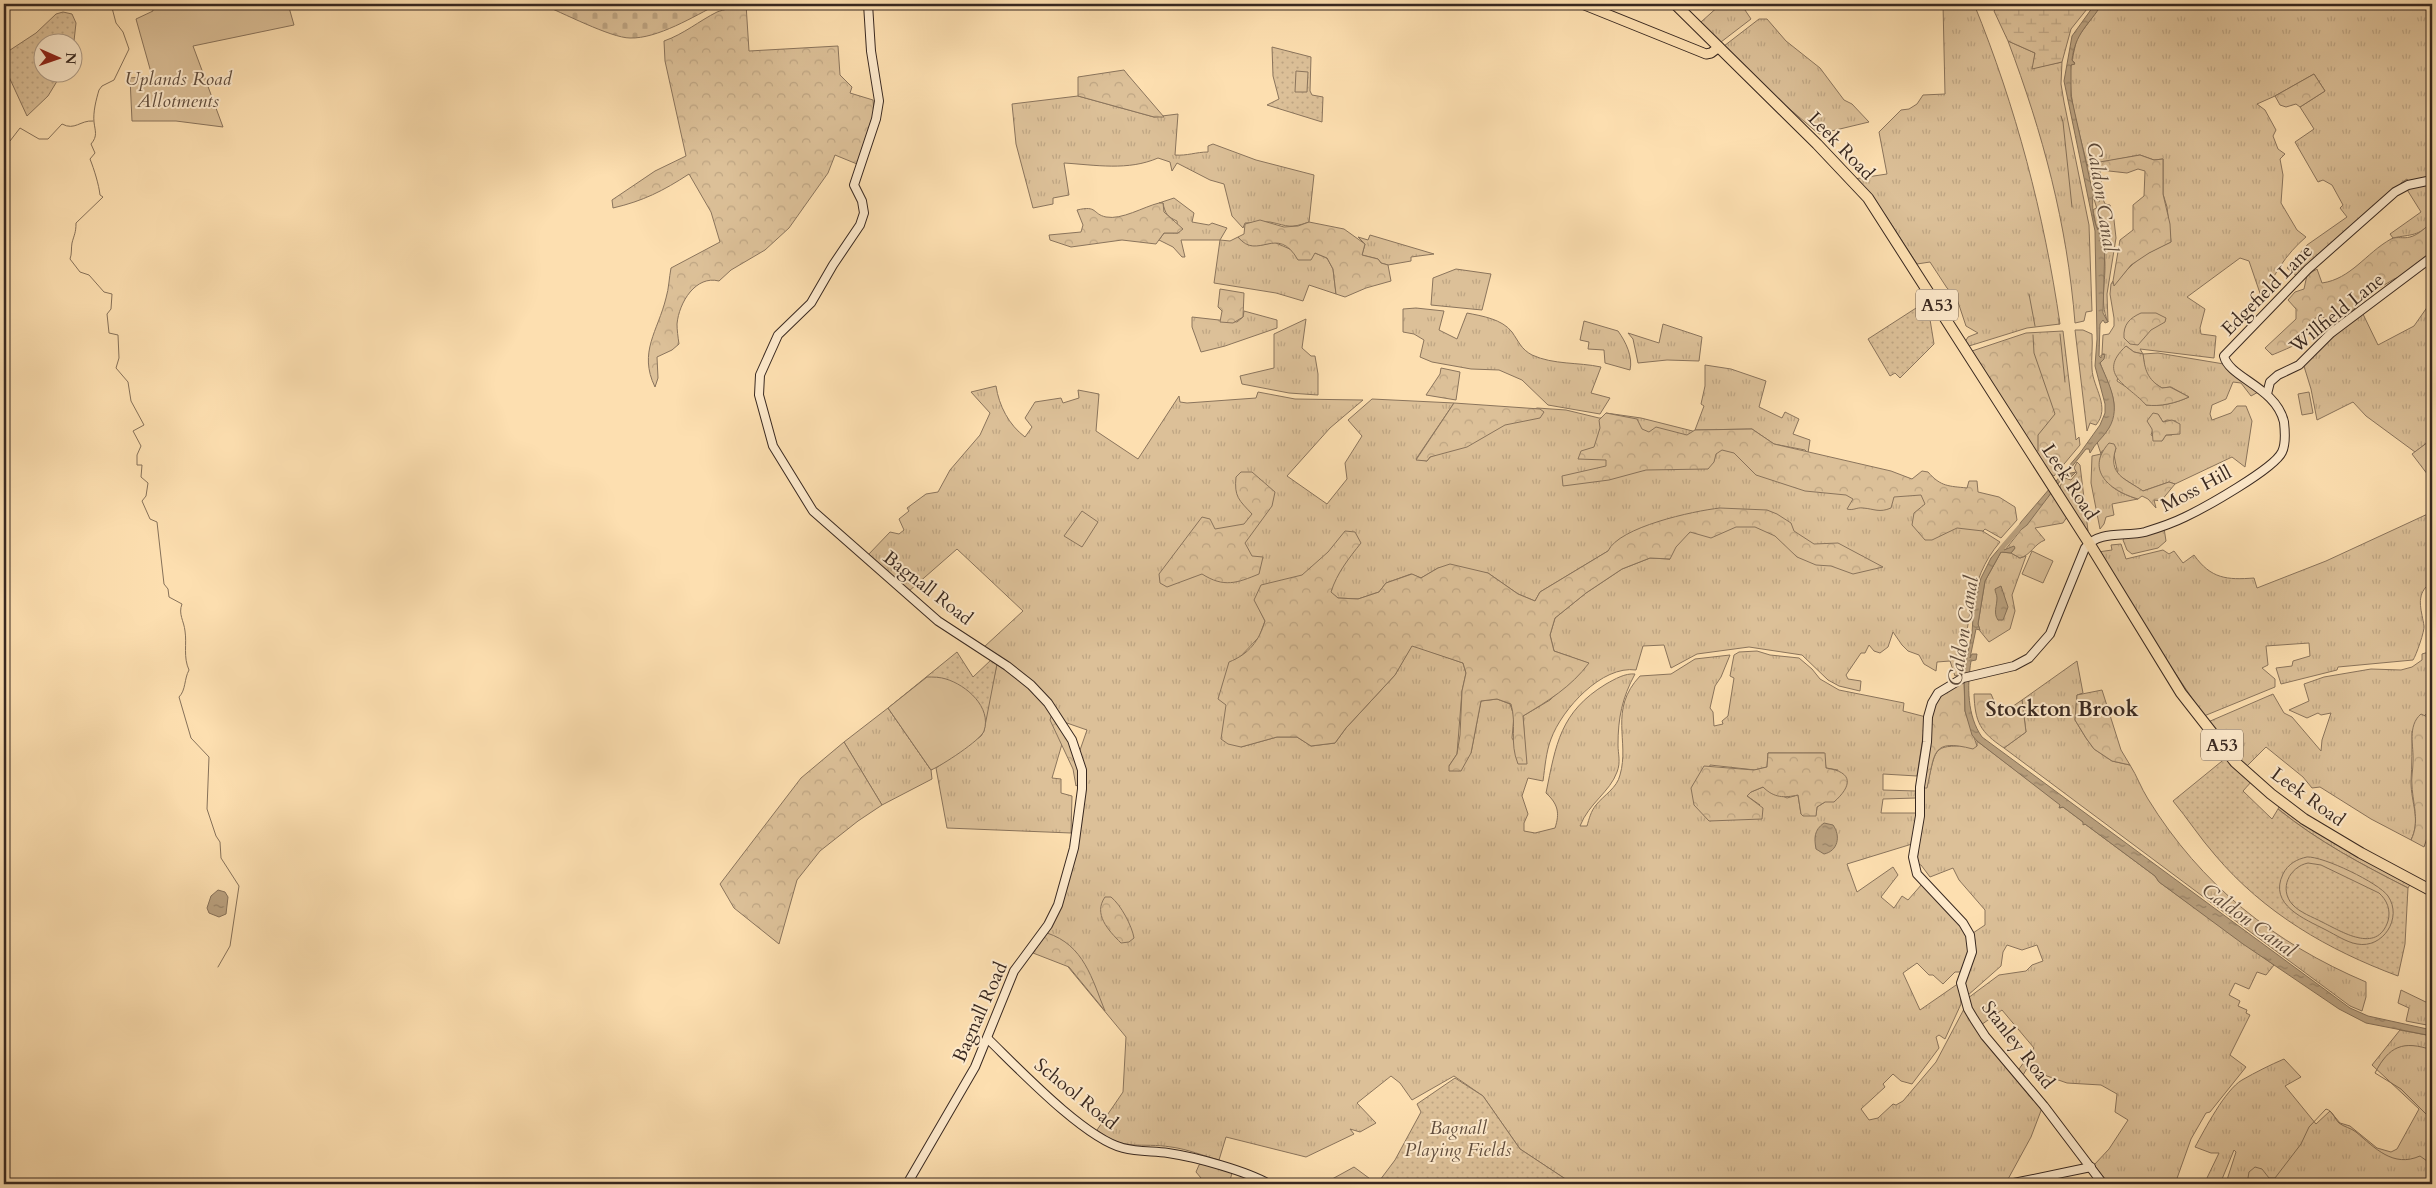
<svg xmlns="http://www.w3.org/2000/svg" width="2436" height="1188" font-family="Cardo,serif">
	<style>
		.grass { fill: url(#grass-tufts); stroke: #8a745c; fill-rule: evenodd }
		.forest { fill: url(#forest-crowns); stroke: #8a745c }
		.wetland { fill: url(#wetland-marsh); stroke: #8a745c }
		.cemetery { fill: url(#cemetery-stones); stroke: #8a745c }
		.park { fill: url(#park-dots); stroke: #8a745c }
		.garden { fill: #dcc098; stroke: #8a745c; fill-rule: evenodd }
		.water { fill: url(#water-ripples); stroke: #867159 }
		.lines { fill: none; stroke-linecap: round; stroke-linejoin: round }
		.stream { stroke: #867159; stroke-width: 1 }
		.canal { stroke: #baa17f; stroke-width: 5 }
		.secondary-casing { stroke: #382820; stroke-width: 10 }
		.primary-casing { stroke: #382820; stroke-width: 11 }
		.highway-casing { stroke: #382820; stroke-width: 12 }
		.secondary { stroke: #feeacc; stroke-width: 8 }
		.primary { stroke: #fddfb0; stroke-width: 9 }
		.highway { stroke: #fddfb0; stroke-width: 10 }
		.labels { text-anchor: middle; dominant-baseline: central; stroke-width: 4; stroke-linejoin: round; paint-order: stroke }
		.shield { fill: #feeacc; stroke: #736254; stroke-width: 1 }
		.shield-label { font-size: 18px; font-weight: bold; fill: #382820 }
		.park-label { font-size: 19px; font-style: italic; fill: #614e3e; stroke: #feeacc }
		.street-label { font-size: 19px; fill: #382820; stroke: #feeacc }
		.water-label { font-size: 20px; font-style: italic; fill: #5f4c3c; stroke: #feeacc }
		.quarter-label { font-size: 21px; font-weight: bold; fill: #382820; stroke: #feeacc }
	</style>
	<defs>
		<pattern id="grass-tufts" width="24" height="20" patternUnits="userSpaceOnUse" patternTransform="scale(1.25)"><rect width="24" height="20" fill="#dcc098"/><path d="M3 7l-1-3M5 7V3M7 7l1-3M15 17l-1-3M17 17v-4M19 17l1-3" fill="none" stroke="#bea583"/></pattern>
		<pattern id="forest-crowns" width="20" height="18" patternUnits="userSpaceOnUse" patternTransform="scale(1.25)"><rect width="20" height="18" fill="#dcc098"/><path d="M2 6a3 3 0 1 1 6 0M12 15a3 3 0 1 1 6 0" fill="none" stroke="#bea583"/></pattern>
		<pattern id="wetland-marsh" width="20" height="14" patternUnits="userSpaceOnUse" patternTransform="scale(1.25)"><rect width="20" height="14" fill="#dcc098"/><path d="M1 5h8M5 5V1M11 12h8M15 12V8" fill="none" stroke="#bea583"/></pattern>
		<pattern id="cemetery-stones" width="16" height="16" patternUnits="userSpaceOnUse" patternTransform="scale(1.25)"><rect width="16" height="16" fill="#dcc098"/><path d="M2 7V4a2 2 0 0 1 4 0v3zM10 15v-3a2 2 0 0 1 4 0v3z" fill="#bea583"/></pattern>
		<pattern id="park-dots" width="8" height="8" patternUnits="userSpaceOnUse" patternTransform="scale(1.25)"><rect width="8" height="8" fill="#dcc098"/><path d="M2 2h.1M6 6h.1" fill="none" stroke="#bea583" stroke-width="1.8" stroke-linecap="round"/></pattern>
		<pattern id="water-ripples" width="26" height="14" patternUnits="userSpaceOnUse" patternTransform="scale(1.25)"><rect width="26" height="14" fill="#baa17f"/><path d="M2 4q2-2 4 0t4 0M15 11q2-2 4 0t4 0" fill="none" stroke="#988368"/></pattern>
	</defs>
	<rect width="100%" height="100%" fill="#fddfb0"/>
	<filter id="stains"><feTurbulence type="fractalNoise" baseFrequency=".004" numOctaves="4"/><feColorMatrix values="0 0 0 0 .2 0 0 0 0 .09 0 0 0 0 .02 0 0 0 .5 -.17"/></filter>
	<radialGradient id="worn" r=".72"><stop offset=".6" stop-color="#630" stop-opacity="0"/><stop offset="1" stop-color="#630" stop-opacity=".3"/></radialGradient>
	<g class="grass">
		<polygon points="1721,4 1741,4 1751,19 1721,42 1701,22"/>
		<path d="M1943,4h31c42,103 70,210 86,320l-33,4 -58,18 -4,-4 3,-5 10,-4 -12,-7 -10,-30 -9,-8 -17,-26 -13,2 -31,-48 -32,-37 33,-5 -8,-42 22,-22 8,-1 8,-5 6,-9 22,-1z"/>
		<path d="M2102,4h286l5,6 11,-6h20l8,11v163l-23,4 -2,-3 -6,4v3l-103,91 -11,-9 20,-23 40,-28 -7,-9 3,-3 -11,-20 -9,-5 -5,2 -23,-40 19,-13 -14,-22 25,-16 -11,-17 -39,22 -18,8 8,6 11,20 -3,6 5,13 7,5 -5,5 3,16 -2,28 16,27 9,7c-20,17 -35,40 -43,65l-14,-41 -9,-3 -53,39 18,12 -5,19 1,6 15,2 -2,22 -74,-9 3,5 15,-1 66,11 4,6 32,21 -9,5 -10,-13 -8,-1 -7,17 -14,6 -2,9 2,6 19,-7 6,-7h9l6,15 -7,46 -13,-10 -57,27 -6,-2 -26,9 -25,-16 -4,-20 2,-7 -14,3c-9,27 12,41 36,48l-26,5 2,11 -8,2 -2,7 -4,5 -9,-46 1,-27 9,-2 -4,-12c27,-33 17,-43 3,-79l4,-9h-2l1,-19 6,-1 5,-8v-8l-4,-24 1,-10 2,-3v3c8,-6 12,-13 20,-20 11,-10 25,-16 38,-22l-4,-35 -4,-13v-35l-9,1 -14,-5 -53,10c-7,-32 -20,-67 -16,-100l4,-2 -3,-3 5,-22zM2126,346l8,6 9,2 2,16 6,11 11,7 9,-1 18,10c-13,6 -29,10 -43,8l-9,-11 -20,-13zM2158,414l5,8 4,-2 9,1 -4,14h-6l-4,6 -11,-6z"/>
		<polygon points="1759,19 1767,19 1786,41 1820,68 1844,100 1852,104 1869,122 1819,134 1759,83 1724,46"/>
		<path d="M2008,41l27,12 -2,15 29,-6 -1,22 3,18 25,123 3,86 -6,1 -2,9 -9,2c-8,-100 -32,-189 -67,-282z"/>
		<path d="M1078,96l76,21 24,-3 -3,41c12,1 21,-3 33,-3v-6l5,-2 43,16 58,15 -5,47c-20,7 -20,4 -39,0 -8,-1 -18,1 -25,1l-2,5 -11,-12 -8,-32 -14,-4 -33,-17 -5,8 -2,-9 -12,-4c-30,13 -62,7 -94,5l5,32 -16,3v6l-20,4 -17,-64 -4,-40z"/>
		<path d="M2432,184v37c-13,16 -21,13 -39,17l-3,-4 31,-22 -15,-24z"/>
		<path d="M1174,198l20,15 -2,9 17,3 3,-2 15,5 -7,12 10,1 8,-4c9,11 24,9 36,5l18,8 23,3 12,5 6,11 3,25 -27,-9 -6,16 -27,-8 -62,-10 6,-43h-39l4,17h-3l-9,-10 -14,-7 5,-7h14l-1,-12c-9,-4 -12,-7 -14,-18h-4z"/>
		<path d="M2105,204l5,1 4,15 2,18 -9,56 1,28c-10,-22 0,-45 -4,-69 -1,-11 -6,-19 -5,-30l-2,7 -4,-20 3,-2h8z"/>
		<polygon points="1370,235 1434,254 1411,257 1411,261 1388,265 1381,263 1378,259 1362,255 1365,244 1358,237 1368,240"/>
		<polygon points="1456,269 1491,274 1482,310 1431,305 1433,278"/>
		<polygon points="2432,305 2432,439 2415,452 2366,416 2353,402 2317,420 2311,389 2303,363 2362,312 2378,345 2414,326 2428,306 2431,308"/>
		<path d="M1416,308l28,3 -5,19 18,9 10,-26c15,3 35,6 45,19 7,10 9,17 20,23 22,10 46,7 69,12l-10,26 19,5 -10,16 -52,-9 -26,-25 -23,-10 -28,-1 -39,-7 -12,-5 4,-17 -10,-6 -11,-2v-23z"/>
		<polygon points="1244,311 1277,320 1277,328 1225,346 1201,352 1192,327 1192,317 1237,322 1243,317"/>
		<polygon points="1306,319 1302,348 1311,356 1315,356 1318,374 1318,395 1289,393 1242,384 1240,376 1274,368 1274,334"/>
		<path d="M1584,321l34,10c8,11 15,26 12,39l-25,-7 -1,-13 -16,-1 1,-7 -9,-2z"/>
		<polygon points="1663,324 1702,337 1699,361 1667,360 1638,363 1633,339 1628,333 1659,343"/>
		<polygon points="1705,365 1731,369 1766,381 1759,407 1782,418 1785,412 1799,419 1793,434 1810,440 1808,453 1805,450 1774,444 1752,429 1695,430 1704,406 1701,404 1705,386"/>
		<path d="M996,386c3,20 13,39 29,51l7,-10 -7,-9 10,-16 26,-4 2,5 16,-5 -1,-8 21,4 -3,37 42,28 41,-63 1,6 7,1 69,-5 2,-6 37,7 68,1 -33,28 -43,48 40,28 20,-25 -2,-16 17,-27 -14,-16 24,-21 82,4 -38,56 11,2 3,-4 107,-49 29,2 33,8h4l3,-5 35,5 270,68 89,56c-33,38 -30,86 -40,132l-5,2 -5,-15 -13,1 -1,9 -12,-7 -5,-9 -11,-4 -6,-6 -9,-13 -5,15 -8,6 -6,-2 -5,-6 -4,8h-4l-15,22 2,4 13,2 -1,10 -21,-5 -11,-6 -26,-25 -53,-8 -52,7 -26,14 -7,-23 -21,1 -7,24c-34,-5 -74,39 -85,69 -5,13 -6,28 -8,42l-15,-3 -6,18 6,18 -4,9v8l11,2 20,-5c5,-15 3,-24 -9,-35 10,-49 14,-81 60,-109 9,-5 19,-11 29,-10 -13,24 -17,44 -17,71 0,9 3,17 -1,27 -7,20 -28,31 -37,54h7c2,-7 4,-15 9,-21 8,-10 21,-17 24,-30 10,-34 -12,-65 20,-99l31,-2 24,-15 35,-4 -9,22 -6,9 -5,22 3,4 1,14 9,-2 -1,-3 6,-5 6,-38 -4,-2 4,-21 5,-3 18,-1 13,4 29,3 13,11 8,10 19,11 65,13 -1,8 23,6 -9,59 -34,-2v16l33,1v7l-33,1 -2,14h36l-5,31 -65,20 10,28 36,-25 5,8 -17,22 13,11 8,-12 6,4 14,-16 46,50 2,16 -9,22h-6l-12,12 -10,-9h-4l-12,-12 -14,10 17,37 39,-27 2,21 -16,35 -6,-4 -3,2 3,11 -27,36 -11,-3 -8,-7 -10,10 2,3 -24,22 8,11 9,-2 15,-14 3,1 7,-4 33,-39 28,-53 19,29 59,70 -11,29 -24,44 -15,3h-396l-6,-5 -4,5h-13l-53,-35 -37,-53 -29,-20 -42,24 -12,-17 -9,-7 -34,27 19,20 -16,9 -10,-3 4,5 -48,23 -80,-20 -7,23c-15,-4 -32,-11 -48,-13 -30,-5 -47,5 -74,-17l26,-38 3,-55 -81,-98 33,-102 8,-51 -7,-33 8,-23 -23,-8 -14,-20 -66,-55 39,-36 -66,-62 -48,42 -41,-36 22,-23 9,2 5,-4 -5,-11 10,-8 -2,-3 19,-14 12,-2 12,-22 30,-35 10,-22 -19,-21zM1608,551l62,8 -20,-1 -28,11 -36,24 -31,25 -5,17 4,16 34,12 -38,37 -27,16 3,47 -14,-25 2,-22 -4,-12 -13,-5 -16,2 -10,52 -22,13 8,-12 5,-63 4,-18 -3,-10 -51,-18 -17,30 -49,53 -11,15 -24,3 -14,-9h-20l-36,10 -2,-89 20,-21 6,-16 -10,-21 77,-11 -2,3 8,6 20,1 21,-7 7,-9 25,-9 10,4 17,-10 50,5 30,21 17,7 5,-9zM1768,753h56l2,15 12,2 -13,32 -8,5 -1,8 -15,-1 -3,-19 -11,3 -24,-11 -12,5 -4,4 13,9 -50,16 -8,-9 8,-47 45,5 12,-3z"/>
		<path d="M2432,512v75h-6c-10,11 -4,25 -2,39 1,4 -8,30 -11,34l-75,7 -1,3 -56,14 -5,-16 16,-2 1,-5 17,-5 -1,-13 -43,3 2,19 -6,3 13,11v8l-71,29 -55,-82 -51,-82 14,-2 -1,-5 10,-1 5,15 37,-9 6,4 5,-3 9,12 11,-8c17,24 33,25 60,23l3,10 69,-27z"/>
		<polygon points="2164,528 2166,541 2158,548 2132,554 2127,550 2123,540 2125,537"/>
		<polygon points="2001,552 2011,553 2020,558 2026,556 2012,595 2015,611 2010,629 1989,642 1980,631 1978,624 1985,581"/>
		<path d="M2432,651v68l-6,-5 -14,17c0,17 0,34 -1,51 0,21 10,38 0,58l-40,-21 -51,-32 -8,1 -9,-11 -37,-30 -20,20 -38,-45 65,-28 11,19 8,4 29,34 1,-11 9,-27 -10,2 -3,-2 -11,5 -18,-8 20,-9 -5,-17 20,-7 47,-8 30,1 11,-3 10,-7v-6z"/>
		<path d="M2077,661l6,32 -6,2 -2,25 11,18 8,11 18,12 18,4c7,11 11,23 18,34 53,86 126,144 218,183v15l-4,14 -12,-5 -62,-46 -284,-212 22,-16 -4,-32z"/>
		<polygon points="997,664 1017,676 1039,697 1052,714 1062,744 1052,778 1061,779 1061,793 1072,796 1071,833 947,828 936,768 981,736"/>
		<polygon points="888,708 931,770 932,779 882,805 844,742"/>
		<path d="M1977,741l84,64 -1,3 3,-1 20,15 1,3 1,-1 70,52 4,6 115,83 -8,10 -9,-3 -8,17 -14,-6 -6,12 11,6 -2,5 9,4 -1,3 4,2 -20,40 16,12 -36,45 -4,1 -15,26 -16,45h-66l-15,-19 15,-16 19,-29 -13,-8 2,-18 -16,-9 -34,-2 -20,-7 -18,-11 -6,10 -4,-6 15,-21 -32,-38 -21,15 -11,-19 -2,-8 31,-23 27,-4 6,-6 11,-4 -6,-16 -15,5 -15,-5 -4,7 -2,14 -34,30c-8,-21 15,-41 6,-63l12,-8v-15l-26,-30 -6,-12 -23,9 -9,-12 -4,-1 6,-76 4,-1c10,-44 5,-41 50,-41z"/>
		<path d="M2280,805l131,78 -3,5c-47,-24 -89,-46 -130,-79z"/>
		<polygon points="2401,990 2432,1005 2432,1026 2406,1021 2409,1008 2398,1003"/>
		<path d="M2400,1030l32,6v148l-206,-1 10,-31 -2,-2 -14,34 -14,-4 13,-27h-8l-16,-6c10,-18 30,-57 47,-67 14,-8 28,-15 42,-21l17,18 -16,9 31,38 14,-13 10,12 10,3 27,22 14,4 6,-3 22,-40 -47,-44z"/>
		<polygon points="1202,1163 1232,1173 1229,1184 1206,1184 1196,1172 1199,1165"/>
		<polygon points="1354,1167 1377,1184 1323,1184"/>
	</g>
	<g class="forest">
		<path d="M735,4h11l3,47 89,-5 2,29 12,12 -2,6 23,7 1,12 -17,52 -22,-9 -7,18 -39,55 -24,22 -34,20 -12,11c-23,-6 -40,21 -42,43 0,6 1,13 2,20l-7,6 -15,7 1,21 -3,9c-17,-35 3,-56 11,-89 3,-10 3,-20 5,-30l49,-26 -9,-30 -22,-38c-26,17 -46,27 -76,34l-1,-8 43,-29 31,-15 -21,-95 -1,-20c20,-7 35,-20 53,-29 8,-3 12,-2 18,-8z"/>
		<polygon points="1124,70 1128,75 1164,117 1154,117 1078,96 1078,77"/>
		<polygon points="2314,74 2325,91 2300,107 2296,104 2286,107 2280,105 2275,96"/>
		<path d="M2140,155l14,5 9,-1v35l7,30 1,18 -22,11 -18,12 -17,21 -1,-5 7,-41 13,-10v-25l11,-9 1,-25 -7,-2 -11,4 -27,-3 2,20 -2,2 5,12 -1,4 -7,1 -3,-10 5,3 1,-4c-3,-8 -7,-17 -11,-25l-4,-1 3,-8z"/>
		<path d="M1159,203h4l1,9 19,17 -5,4h-14l-8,11 -34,-4 -51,7 -21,-7 -1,-5 32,-3 2,-7 -6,-15c21,-5 15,4 29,7 16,3 37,-10 53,-14z"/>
		<path d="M1260,220l24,7 14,-1 11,-4 35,7 21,15 -3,11 16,4 3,4 7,2 3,16 -25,7 -21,9 -9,-3 -3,-25 -6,-11 -12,-5 -4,7h-13c-21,-37 -40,2 -60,-23l6,-3 1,-10z"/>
		<path d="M2432,221v30l-30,25 -8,3 -21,13 -36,32c-33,-20 -21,8 -36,18 -5,3 -24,11 -29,13l-7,-7 31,-29v-10l-8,-9 7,-8 9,-3 3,-14 10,-6 5,14c29,-4 44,-30 69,-44 7,-3 12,0 19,-2 8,-2 17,-10 22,-16z"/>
		<polygon points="1220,289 1244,293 1243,317 1233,323 1220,322 1222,311 1218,307"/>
		<path d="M2141,313h15l10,5 -1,4 -14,8 -13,15 -8,-1 -6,-6c-1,-14 6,-20 17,-25z"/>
		<path d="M2075,330h8l9,4c1,12 -1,24 0,35 1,19 19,38 4,56l-6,-2 -3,8z"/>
		<polygon points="2063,331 2076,440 2079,437 2080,445 2054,476 2047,471 1972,351 2026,333"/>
		<path d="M2126,346l8,6 9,2c2,16 4,25 19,34l8,-1 19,10c-13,6 -29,10 -43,8 -16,-19 -51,-30 -20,-59z"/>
		<polygon points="1441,368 1460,372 1456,400 1426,395 1440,374"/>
		<polygon points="1454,403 1540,409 1544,412 1540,418 1505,425 1467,447 1430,457 1427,461 1416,460"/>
		<path d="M1606,413l31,6 5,10 7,3 7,-5 31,8 8,-5 57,-1 22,15 117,27 21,8 10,-8 6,1c13,15 21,14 39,16l2,-7h8l1,11 21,5 16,10 2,13 -16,18 -16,-9 -2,2 -26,-3 -25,12h-7l-13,-15 2,-12 11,-9 -4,-9 -27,2 -3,11c-12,5 -16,1 -28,0 -6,-1 -10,3 -16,1l6,-10 -7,-4 -41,-4 -49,-16 -22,-22 -12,-3 -6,4 -2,8 -6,7 -62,1 -37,10 -46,6 -1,-10 44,-10v-6l-28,-1 3,-8 13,-4 6,-19 -1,-8z"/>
		<polygon points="2153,413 2158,414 2163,422 2172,420 2180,424 2180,434 2166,435 2162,441 2153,441 2152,429 2147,421"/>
		<polygon points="2432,439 2432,478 2431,479 2412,454"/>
		<path d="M2109,443l5,1 2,4c-9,27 10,31 27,43l26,-9 6,2 -14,17 -7,-1 2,8 -8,-9 -6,-3 -4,3c-27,-8 -54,-28 -29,-56z"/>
		<polygon points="2077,462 2080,465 2088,531 2062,495 2060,486 2065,478 2071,480 2077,473 2074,468"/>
		<path d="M1241,472h11l23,20 -3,14 -27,37 7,13 11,1 -4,17c-22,9 -35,14 -57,0l-35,13 -7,-4 -1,-9 43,-57 8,2 5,10 29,-5 8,-10c-13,-14 -18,-17 -16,-37z"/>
		<path d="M2051,492l16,25 -4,6 -28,5 10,12c-11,4 -14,15 -25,18l-9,-5 4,-5 -10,2z"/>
		<path d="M1720,508l47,2 10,4 14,9 3,8 20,13 24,-1 45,24 -30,7 -22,-8 -15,-1 -19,-8 -22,-21 -20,-9h-19l-25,11 -21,-6 -14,15 -6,12 -20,-1 -28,11 -36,24 -31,25 -5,17 4,16 35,12c-18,24 -41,38 -66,53l4,48h-9c-9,-22 -1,-39 -7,-60l-14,-5 -16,2 -10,52 -10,18h-12v-5l8,-12 3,-19 2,-44 4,-18 -3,-10 -51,-17 -17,29 -49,53 -11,15 -24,3 -14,-9h-20l-36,10 -13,-3 -7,-5 5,-34 -8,-6 11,-37c20,-8 30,-21 36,-41l-11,-21 7,-15 41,-10 26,-23 17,-21 10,1 6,11c-12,15 -24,30 -30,49l7,6 20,1 21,-7 7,-9 26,-9 9,4 17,-10 12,-4 38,9 30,21 17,7 5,-9 68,-41c11,-24 85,-40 112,-43z"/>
		<path d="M1964,682l1,29 12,35 -4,3c-42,-11 -38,4 -46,39h-4c3,-33 -1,-99 41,-106z"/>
		<polygon points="2102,690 2121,750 2130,765 2112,761 2094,749 2086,738 2075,720 2077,695"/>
		<path d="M1974,694h17l8,18 4,1 19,-13 4,32 -22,16c-24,-16 -29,-26 -30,-54z"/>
		<path d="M1052,714c16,19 24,44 28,69l-4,3 -3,-17 -23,-49z"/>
		<path d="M2421,714l11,5v61h-5c-2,30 9,34 -3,67l-13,-7c9,-18 2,-35 1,-54 -1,-8 1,-16 1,-24 1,-16 -6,-36 8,-48z"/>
		<polygon points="844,742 882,805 858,821 820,851 797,880 779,944 734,908 720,884 801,778"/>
		<path d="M1768,753h57l1,15c28,4 26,18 8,34h-9l-8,5 -1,9h-13l-2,-2 -3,-19c-14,3 -24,3 -35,-8l-12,5 -4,4 16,12 -1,11 -53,2 -15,-16 -3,-17 13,-22 50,4 13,-3z"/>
		<path d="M1105,897h6c10,8 21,29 23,41l-5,4 -8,1c-13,-13 -28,-29 -16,-46z"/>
		<path d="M1047,933c37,12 45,46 58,78l-36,-44 -36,-14z"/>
	</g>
	<polygon class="wetland" points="1999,4 2091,4 2071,29 2062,62 2032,69 2035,53 2008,41 1994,11"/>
	<path class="cemetery" d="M541,4h177c-23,12 -61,35 -88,34 -19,0 -69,-26 -89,-34z"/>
	<g class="park">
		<polygon points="63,12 72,14 76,23 73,50 72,42 42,42 42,72 62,73 48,96 27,116 4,66 4,54 36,33 56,14"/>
		<polygon points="1272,47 1311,57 1310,91 1312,95 1323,97 1322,122 1267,105 1279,99 1273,76"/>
		<polygon points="1927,301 1934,344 1900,378 1895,373 1890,376 1868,339"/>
		<polygon points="957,652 973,677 992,659 997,664 984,731 981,736 931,770 888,708"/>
		<path d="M2227,757l25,24 -9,10 29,28 6,-10c41,33 83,55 130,79l-3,56 -7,32c-70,-26 -134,-63 -183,-121 -15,-17 -27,-36 -42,-54z"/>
		<polygon points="1455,1078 1483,1096 1520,1149 1573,1184 1377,1184 1395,1160 1421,1112 1417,1104"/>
	</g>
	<g class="garden">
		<polygon points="152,4 288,4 294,25 193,46 223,127 176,121 132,121 130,78 152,76 136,19 153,11"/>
		<polygon points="1296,71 1308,72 1307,92 1295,92"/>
		<polygon points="2309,392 2313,413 2302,415 2298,394"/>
		<polygon points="1082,511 1098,522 1082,547 1064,536"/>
		<polygon points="2032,551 2053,561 2043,583 2022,574"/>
		<path d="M927,677c6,0 13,0 19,2 20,6 46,28 38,52 -3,9 -43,35 -53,39l-43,-62z"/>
		<path d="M2307,857c16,-1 72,26 81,39 15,22 -5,53 -31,48 -11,-2 -21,-9 -31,-14 -21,-11 -58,-25 -43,-56 5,-10 14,-15 24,-17zM2308,863l13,2 58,28c8,7 12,17 9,28 -11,34 -47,10 -66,1 -9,-5 -22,-9 -30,-18 -13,-15 -3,-37 16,-41z"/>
	</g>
	<g class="water">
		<path d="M2095,4h7c-13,21 -27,29 -30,56l3,4 -4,1v31l21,93 7,11 -6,-4c-1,10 0,25 5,34l3,-8 2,8 -4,3 3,9 3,1 -2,70 5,9 -3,1 -2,-3 -3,4 -1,32 2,2v-3l4,-1 -1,5 -4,4c8,20 22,43 9,65 -5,9 -14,15 -19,25l-1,-4h-3l-20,25 10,-2 -5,5 -7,-1 -37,49 -10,8 -1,-3 5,-8 59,-69 20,-28 5,-12v-9l-10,-38 2,-27 -2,-108 -31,-150 8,-45z"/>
		<path d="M2003,544l1,6 10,-4 1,2 -4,5 -10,-1 -16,29 -7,43 2,6 -4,-1 -6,29 2,-4h5l-1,6 -5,1c-4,25 -4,55 11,76l368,271 18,8 64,14v6l-66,-13 -27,-14 -96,-65 -84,-62 -4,-6 -70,-52 -2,1v-3l-20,-15 -4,1 1,-3 -83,-64 -5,-6 -7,-24 -1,-39 8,-39 2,-30 7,-25 10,-20z"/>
		<path d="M2001,586l7,21 -5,13h-5c-5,-7 -1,-14 -1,-22 0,-3 -2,-6 -2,-9z"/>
		<path d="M1824,823l9,2c8,11 5,26 -9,29l-8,-5c-2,-11 -2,-19 8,-26z"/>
		<polygon points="218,890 225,892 228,897 226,914 219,917 209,913 207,908 211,896"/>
	</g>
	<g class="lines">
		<g class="stream">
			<path d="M111,4l5,19 7,9 6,17 -15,31 -12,6 -3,4c-3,10 -6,22 -5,32 1,9 4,14 -3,22l4,9 -5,6c4,10 9,26 10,36l3,2 -27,26c0,10 -2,12 -4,20 -1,5 0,11 -2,16l10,13 9,3 15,17 8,2 -1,15 -4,5 2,19 9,2 1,23 -3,10 12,14 3,19 13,24 -11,6 8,15 -4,9v10h5l-1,12 7,6 -2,13 -4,5 8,18 7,3 7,62 4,5 1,8 13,7c-4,10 2,17 3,27 2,13 -2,26 4,39 -5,9 -3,20 -10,27l12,41 18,19 -2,52 9,27 4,6 1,16 18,28 -9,60 -12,21"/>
			<polyline points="2061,116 2063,122 2072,207"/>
			<path d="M4,144l6,-3 10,-13 19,11h9l14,-15c13,7 18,-4 31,-3"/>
			<polyline points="2029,294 2035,326"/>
			<polyline points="2059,324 2059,319"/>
			<polyline points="2060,334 2065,382"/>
			<polyline points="2033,335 2034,353 2055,414 2038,435 2038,451"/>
			<path d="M2432,1050c-29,-10 -43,-4 -57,23l26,16 31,31"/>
			<path d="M2247,1184l2,-12 6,-5 7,2 7,9h6l26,-34 8,-17 17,-18c7,2 8,9 13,14 5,4 12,5 17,9 19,16 37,36 64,24l7,5h5"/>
		</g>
		<polyline class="canal" points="2001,549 2020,527"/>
		<g class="secondary-casing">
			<g id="secondary">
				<polyline points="868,4 871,51 879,101 876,119 854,185 862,201 864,213 860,225 833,265 811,303 778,335 760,375 759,395 773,446 813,511 938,621 1007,666 1031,685 1048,703 1072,740 1082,770 1082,789 1074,848 1058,905 1048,925 1014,971 975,1067 907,1184"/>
				<polyline points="2428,4 2432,11"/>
				<polyline points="2267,394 2270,382 2278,375 2299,365 2331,333 2432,257"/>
				<path d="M988,1039c30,29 96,99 135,109 15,4 30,3 45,5 28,4 78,18 101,31"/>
				<polyline points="2009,1184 2091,1167"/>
				<path d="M2103,1184l-59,-78 -59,-70 -11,-17 -6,-10 -7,-26 11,-31 -2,-17 -7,-12 -46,-49 -4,-17 7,-41v-29l7,-45 1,-25 4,-14 6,-10 25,-15 51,-12 15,-8 21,-24 35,-86c13,-18 41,-11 60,-16 13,-4 28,-9 40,-15 19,-9 89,-48 97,-65 4,-8 3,-21 2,-30 -8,-35 -55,-44 -60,-66l84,-87 87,-77 13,-7 24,-5"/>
			</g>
		</g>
		<g class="primary-casing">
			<polyline id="primary" points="1582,4 1706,54 1711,53 1719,47"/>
		</g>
		<g class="highway-casing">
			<polyline id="highway" points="1675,4 1817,144 1868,198 2089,543 2181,693 2235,762 2271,794 2304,819 2361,853 2432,891"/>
		</g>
		<use href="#secondary" class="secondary"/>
		<use href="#primary" class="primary"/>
		<use href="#highway" class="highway"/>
	</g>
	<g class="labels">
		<g class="shield">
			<rect x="1916" y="289.5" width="42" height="31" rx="4"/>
			<rect x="2201" y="729.5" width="42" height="31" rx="4"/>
		</g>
		<g class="shield-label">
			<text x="1937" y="305">A53</text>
			<text x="2222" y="745">A53</text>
		</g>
		<g class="park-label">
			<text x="178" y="79">Uplands Road<tspan x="178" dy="22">Allotments</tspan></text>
			<text x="1458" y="1128">Bagnall<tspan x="1458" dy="22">Playing Fields</tspan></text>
		</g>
		<g class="street-label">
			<text transform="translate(1841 146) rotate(46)">Leek Road</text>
			<text transform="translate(2267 290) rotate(-45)">Edgefield Lane</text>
			<text transform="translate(2337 313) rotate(-39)">Willfield Lane</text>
			<text transform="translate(2070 482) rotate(57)">Leek Road</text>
			<text transform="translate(2196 489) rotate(-28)">Moss Hill</text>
			<text transform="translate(928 588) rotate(38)">Bagnall Road</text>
			<text transform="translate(2308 797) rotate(36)">Leek Road</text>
			<text transform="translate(980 1012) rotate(-66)">Bagnall Road</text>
			<text transform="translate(2018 1045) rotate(52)">Stanley Road</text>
			<text transform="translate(1076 1094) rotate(39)">School Road</text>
		</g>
		<g class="water-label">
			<text transform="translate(2102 197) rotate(81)">Caldon Canal</text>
			<text transform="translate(1963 631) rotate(-81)">Caldon Canal</text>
			<text transform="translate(2249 920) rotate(36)">Caldon Canal</text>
		</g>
		<g class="quarter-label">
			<text x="2062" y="709">Stockton Brook</text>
		</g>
	</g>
	<rect width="2436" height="1188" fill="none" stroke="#fddfb0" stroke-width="20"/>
	<rect x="5" y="5" width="2426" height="1178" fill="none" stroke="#382820" stroke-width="2.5"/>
	<rect x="10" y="10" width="2416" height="1168" fill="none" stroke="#382820"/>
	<g transform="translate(58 58) rotate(92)"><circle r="24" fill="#feeacc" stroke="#af9c87"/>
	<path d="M0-4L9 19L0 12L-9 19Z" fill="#8f2418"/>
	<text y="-8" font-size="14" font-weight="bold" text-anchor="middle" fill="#382820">N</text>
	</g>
	<rect width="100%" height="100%" filter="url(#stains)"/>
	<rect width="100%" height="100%" fill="url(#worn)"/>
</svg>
